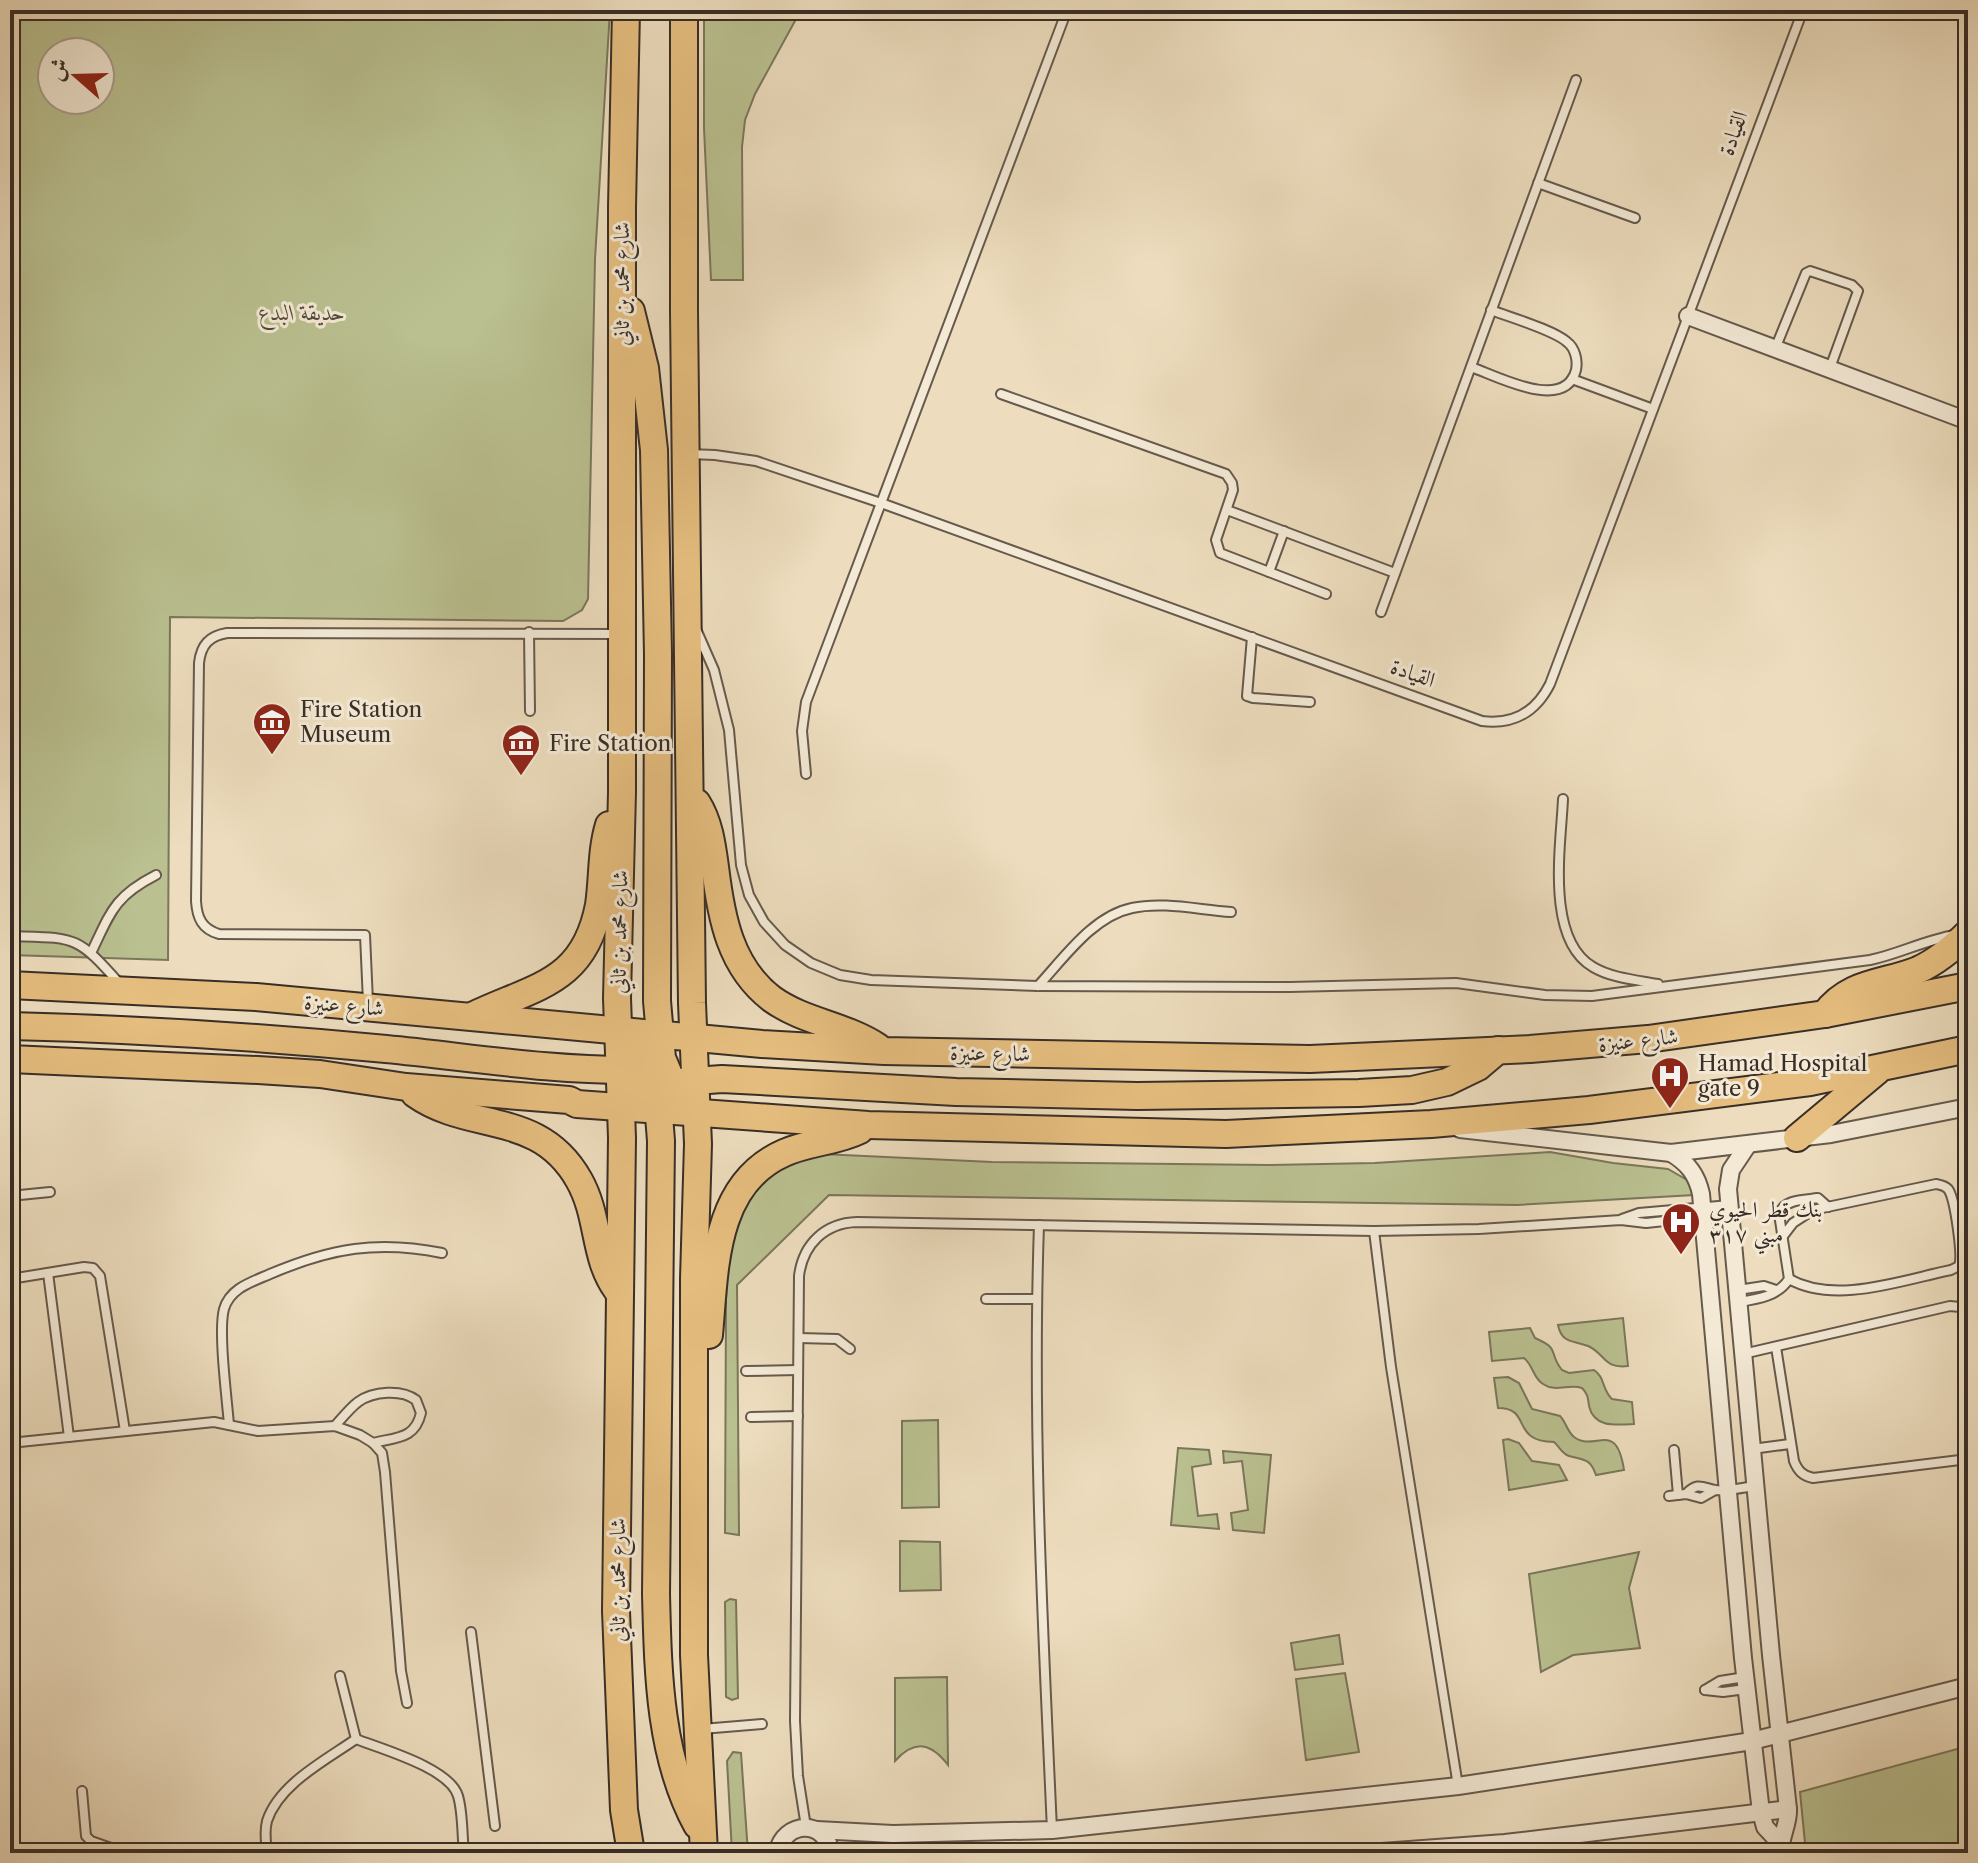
<svg xmlns="http://www.w3.org/2000/svg" width="1978" height="1863" font-family="'Libre Caslon Text',Amiri,serif">
	<style>
		.green { fill: #bac090; stroke: #7a775c; stroke-width: 2; fill-rule: evenodd }
		.lines { fill: none; stroke-linecap: round; stroke-linejoin: round }
		.service-casing { stroke: #665a4d; stroke-width: 12 }
		.minor-casing { stroke: #665a4d; stroke-width: 20 }
		.primary-casing { stroke: #392e27; stroke-width: 30 }
		.service { stroke: #f3e9d5; stroke-width: 8 }
		.minor { stroke: #f3e9d5; stroke-width: 16 }
		.primary { stroke: #e6be7f; stroke-width: 26 }
		.labels { text-anchor: middle; dominant-baseline: central; stroke-width: 6; stroke-linejoin: round; paint-order: stroke }
		.street-label { font-size: 22px; fill: #392e27; stroke: #f3e9d5 }
		.park-label { font-size: 22px; font-style: italic; fill: #534b3c; stroke: #f3e9d5 }
		.poi-label { font-size: 22px; fill: #392e27; stroke: #f3e9d5; text-anchor: start }
	</style>
	<rect width="100%" height="100%" fill="#edddbe"/>
	<filter id="stains"><feTurbulence type="fractalNoise" baseFrequency=".0025" numOctaves="4"/><feColorMatrix values="0 0 0 0 .2 0 0 0 0 .09 0 0 0 0 .02 0 0 0 .5 -.17"/></filter>
	<radialGradient id="worn" r=".72"><stop offset=".6" stop-color="#630" stop-opacity="0"/><stop offset="1" stop-color="#630" stop-opacity=".3"/></radialGradient>
	<g class="green">
		<path d="M10,10h600l-15,249 -7,340 -6,11 -19,11 -393,-4 -2,343 -158,-5zM52,52h48v48h-48z"/>
		<polygon points="704,10 801,10 755,94 745,120 742,147 743,280 711,280 704,128"/>
		<polygon points="1550,1152 1613,1163 1668,1169 1687,1180 1694,1195 1517,1205 829,1195 737,1285 739,1535 725,1533 726,1299 729,1243 743,1203 776,1168 822,1154 992,1162 1269,1165 1375,1163"/>
		<path d="M1623,1318l5,48c-25,3 -22,-12 -40,-20 -15,-6 -26,-2 -30,-21z"/>
		<path d="M1530,1328l5,10c27,12 12,13 27,32l7,3 25,-3c11,7 8,20 18,29l20,3 2,22c-18,1 -40,4 -45,-18 -1,-8 -1,-12 -7,-18 -13,-5 -26,5 -39,-4 -10,-6 -10,-19 -19,-26l-32,3 -3,-29z"/>
		<path d="M1508,1377l11,6 13,26 28,7c6,6 7,15 14,21 21,16 42,-19 50,33l-28,5c-6,-17 -12,-15 -27,-19 -7,-2 -10,-10 -15,-14 -45,-1 -21,-34 -56,-34l-4,-30z"/>
		<polygon points="938,1420 939,1507 902,1508 902,1421"/>
		<polygon points="1508,1439 1519,1443 1532,1461 1559,1465 1567,1480 1509,1490 1503,1440"/>
		<polygon points="1178,1448 1209,1450 1211,1464 1192,1467 1198,1516 1217,1514 1219,1529 1171,1525"/>
		<polygon points="1223,1451 1271,1455 1264,1533 1233,1530 1231,1513 1248,1510 1242,1461 1224,1463"/>
		<polygon points="900,1541 940,1542 941,1590 900,1591"/>
		<polygon points="1639,1552 1629,1588 1640,1648 1573,1655 1541,1672 1529,1574"/>
		<polygon points="730,1599 736,1600 738,1698 732,1700 726,1697 725,1602"/>
		<polygon points="1339,1635 1343,1664 1295,1670 1291,1643"/>
		<polygon points="1345,1673 1359,1752 1306,1760 1296,1679"/>
		<path d="M947,1677l1,88c-17,-22 -33,-26 -53,-4v-83z"/>
		<polygon points="1968,1746 1968,1853 1806,1853 1800,1792"/>
		<polygon points="733,1752 741,1753 748,1853 732,1853 727,1761"/>
	</g>
	<g class="lines">
		<g class="service-casing">
			<g id="service">
				<polyline points="1538,183 1635,218"/>
				<polyline points="1775,349 1806,273 1810,271 1852,285 1858,291 1830,368"/>
				<path d="M1471,367c26,9 94,46 105,3 2,-10 -1,-22 -9,-28 -13,-12 -58,-25 -76,-32"/>
				<polyline points="1572,379 1653,409"/>
				<polyline points="1001,394 1226,474 1232,483 1233,490 1216,540 1220,553 1326,594"/>
				<path d="M689,454l26,1 41,6 125,42 601,218c31,4 54,-9 68,-37l253,-674"/>
				<polyline points="1227,510 1395,573"/>
				<polyline points="1269,572 1284,531"/>
				<polyline points="1381,612 1576,80"/>
				<path d="M696,629l18,41 15,60 12,135 8,30 15,27 21,23 26,18 29,12 31,5 167,6 252,1 166,-4 89,12 47,1 278,-36c29,-6 55,-20 85,-25"/>
				<polyline points="529,632 530,711"/>
				<polyline points="1252,637 1247,696 1253,698 1310,702"/>
				<polyline points="806,774 802,731 806,702 1067,10"/>
				<path d="M1563,799c-2,46 -18,140 30,168 18,11 44,13 65,17"/>
				<path d="M10,936c64,2 66,-2 109,47"/>
				<path d="M92,951c19,-40 23,-55 64,-76"/>
				<path d="M1038,986c26,-28 55,-70 94,-78 31,-7 67,2 99,4"/>
				<path d="M368,1002l-3,-67 -146,-1c-17,-5 -22,-16 -23,-33l3,-238c2,-18 10,-27 28,-30l393,1"/>
				<polyline points="10,1196 50,1192"/>
				<polyline points="1622,1219 1639,1213 1730,1205"/>
				<path d="M1039,1225c-7,202 4,404 13,605"/>
				<polyline points="1374,1231 1391,1367 1458,1786"/>
				<path d="M1783,1236l10,-13 20,-13 123,-26c5,1 8,1 12,5 7,9 15,67 11,77l-8,4c-49,10 -116,35 -162,9"/>
				<polyline points="48,1273 69,1437"/>
				<polyline points="10,1279 84,1267 93,1268 100,1276 125,1431"/>
				<polyline points="1738,1290 1764,1286 1776,1290"/>
				<polyline points="986,1299 1036,1299"/>
				<path d="M1739,1302c20,-3 39,-6 50,-23l-10,-65c5,-15 25,-14 39,-16l10,9"/>
				<polyline points="799,1338 837,1339 850,1349"/>
				<path d="M1776,1347l18,114c4,10 9,15 19,17l155,-19"/>
				<polyline points="1743,1354 1950,1306 1960,1307 1968,1313"/>
				<polyline points="746,1371 798,1370"/>
				<polyline points="751,1417 798,1416"/>
				<path d="M229,1425c-2,-26 -11,-94 -5,-116 6,-21 28,-27 46,-35 61,-26 108,-34 172,-21"/>
				<path d="M335,1426c7,-8 15,-18 23,-24 15,-11 44,-13 58,-2l5,13c-6,26 -24,24 -48,30"/>
				<polyline points="10,1443 214,1422 258,1431 335,1426 360,1435 373,1443 382,1453 385,1472 401,1671 407,1703"/>
				<polyline points="1752,1449 1790,1444"/>
				<polyline points="1674,1450 1678,1495"/>
				<path d="M1686,1494c11,-12 16,-7 29,-4 12,2 29,-3 40,-4"/>
				<polyline points="1669,1496 1686,1494 1701,1498 1715,1490"/>
				<polyline points="471,1632 495,1826"/>
				<polyline points="340,1676 356,1739"/>
				<polyline points="1705,1690 1720,1681 1745,1677"/>
				<polyline points="1705,1690 1723,1692 1746,1689"/>
				<polyline points="702,1729 762,1724"/>
				<path d="M356,1739c25,10 94,29 102,57 5,17 4,39 6,57"/>
				<polyline points="82,1791 86,1836 91,1841 125,1853"/>
				<path d="M806,1827l-8,-51 -3,-55 4,-445c4,-32 26,-53 58,-54l517,9 105,-2 142,-9 25,3 85,-9"/>
				<path d="M267,1853c-1,-11 -3,-21 0,-32 12,-37 59,-61 89,-82"/>
			</g>
		</g>
		<g class="minor-casing">
			<g id="minor">
				<polyline points="1688,316 1968,421"/>
				<polyline points="1460,1129 1671,1153 1831,1134 1968,1107"/>
				<path d="M1747,1146l-16,24 -3,19 43,466 17,154c1,16 -9,29 -7,44"/>
				<path d="M1671,1153c17,10 26,22 30,41l42,464 18,154 4,15 14,15"/>
				<polyline points="817,1830 893,1834 1052,1830 1458,1786 1752,1741 1968,1686"/>
				<path d="M777,1853c7,-33 49,-34 54,0"/>
				<polyline points="1368,1853 1505,1843 1788,1809"/>
			</g>
		</g>
		<g class="primary-casing">
			<g id="primary">
				<polyline points="626,10 622,207 622,792 617,998 622,1138 616,1611 624,1810 631,1853"/>
				<polyline points="684,10 684,312 692,1003 698,1144 694,1279 694,1655 704,1853"/>
				<polyline points="631,311 645,368 654,450 658,654 657,1001 662,1058 677,1094"/>
				<path d="M697,803c12,19 15,42 18,64 6,50 15,100 57,132 32,23 73,26 106,48"/>
				<polyline points="10,985 256,997 762,1044 884,1051 1310,1059 1530,1049 1648,1039 1825,1014 1968,986"/>
				<path d="M1825,1014c24,-33 59,-30 93,-44 20,-9 35,-22 50,-37"/>
				<path d="M472,1016c62,-30 112,-32 127,-111 4,-27 2,-54 10,-80"/>
				<path d="M10,1026c126,3 251,11 376,23 83,8 166,22 249,21"/>
				<path d="M620,1032c37,22 38,71 41,109l-5,453c2,77 3,162 41,231"/>
				<polyline points="10,1059 258,1070 320,1074 406,1087 569,1100 577,1104 868,1125 1226,1134 1431,1124 1589,1110 1810,1082 1968,1049"/>
				<path d="M415,1094c55,39 124,15 164,86 21,37 14,77 38,110"/>
				<polyline points="620,1107 634,1092 654,1084 722,1079 956,1092 1137,1096 1359,1093 1412,1090 1447,1082 1478,1067 1498,1050"/>
				<polyline points="1797,1138 1877,1071"/>
				<path d="M709,1335c6,-65 4,-151 75,-182 24,-11 52,-11 76,-23"/>
			</g>
		</g>
		<use href="#service" class="service"/>
		<use href="#minor" class="minor"/>
		<use href="#primary" class="primary"/>
	</g>
	<defs>
		<g id="museum-pin" transform="scale(2)"><path d="M0 17L-7.5 6A9.5 9.5 0 1 1 7.5 6Z" fill="#8f2418" stroke="#f3e9d5"/><path d="M0-6L6-3V-2H-6V-3ZM-5-1h2V3h-2ZM-1-1h2V3h-2ZM3-1h2V3H3ZM-6 4H6V6H-6Z" fill="#fff"/></g>
		<g id="hospital-pin" transform="scale(2)"><path d="M0 17L-7.5 6A9.5 9.5 0 1 1 7.5 6Z" fill="#8f2418" stroke="#f3e9d5"/><path d="M-5-5h3v3.5h4V-5h3V5h-3V1.5h-4V5h-3Z" fill="#fff"/></g>
	</defs>
	<g fill-rule="evenodd">
		<use href="#museum-pin" x="272" y="722"/>
		<use href="#museum-pin" x="521" y="743"/>
		<use href="#hospital-pin" x="1670" y="1076"/>
		<use href="#hospital-pin" x="1681" y="1222"/>
	</g>
	<g class="labels">
		<g class="street-label">
			<text transform="translate(1733 133) rotate(-70)">القيادة</text>
			<text transform="translate(621 284) rotate(-90)">شارع محمد بن ثاني</text>
			<text transform="translate(1413 673) rotate(20)">القيادة</text>
			<text transform="translate(619 932) rotate(-89)">شارع محمد بن ثاني</text>
			<text transform="translate(344 1005) rotate(5)">شارع عنيزة</text>
			<text transform="translate(1638 1040) rotate(-6)">شارع عنيزة</text>
			<text transform="translate(990 1053) rotate(1)">شارع عنيزة</text>
			<text transform="translate(617 1580) rotate(-90)">شارع محمد بن ثاني</text>
		</g>
		<g class="park-label">
			<text x="302" y="312">حديقة البدع</text>
		</g>
		<g class="poi-label">
			<text x="300" y="709">Fire Station<tspan x="300" dy="25">Museum</tspan></text>
			<text x="549" y="743">Fire Station</text>
			<text x="1698" y="1063">Hamad Hospital<tspan x="1698" dy="25">gate 9</tspan></text>
			<text x="1709" y="1209">بنك قطر الحيوي<tspan x="1709" dy="25">مبني ٣١٧</tspan></text>
		</g>
	</g>
	<rect width="1978" height="1863" fill="none" stroke="#edddbe" stroke-width="40"/>
	<rect x="12" y="12" width="1954" height="1839" fill="none" stroke="#392e27" stroke-width="4"/>
	<rect x="20" y="20" width="1938" height="1823" fill="none" stroke="#392e27" stroke-width="2"/>
	<g transform="translate(76 76) rotate(290)"><circle r="38" fill="#f3e9d5" stroke="#a99e8f" stroke-width="2"/>
	<path d="M0-6L14 30L0 20L-14 30Z" fill="#8f2418"/>
	<text y="-12" font-size="22" font-weight="bold" text-anchor="middle" fill="#392e27">ش</text>
	</g>
	<rect width="100%" height="100%" filter="url(#stains)"/>
	<rect width="100%" height="100%" fill="url(#worn)"/>
</svg>
